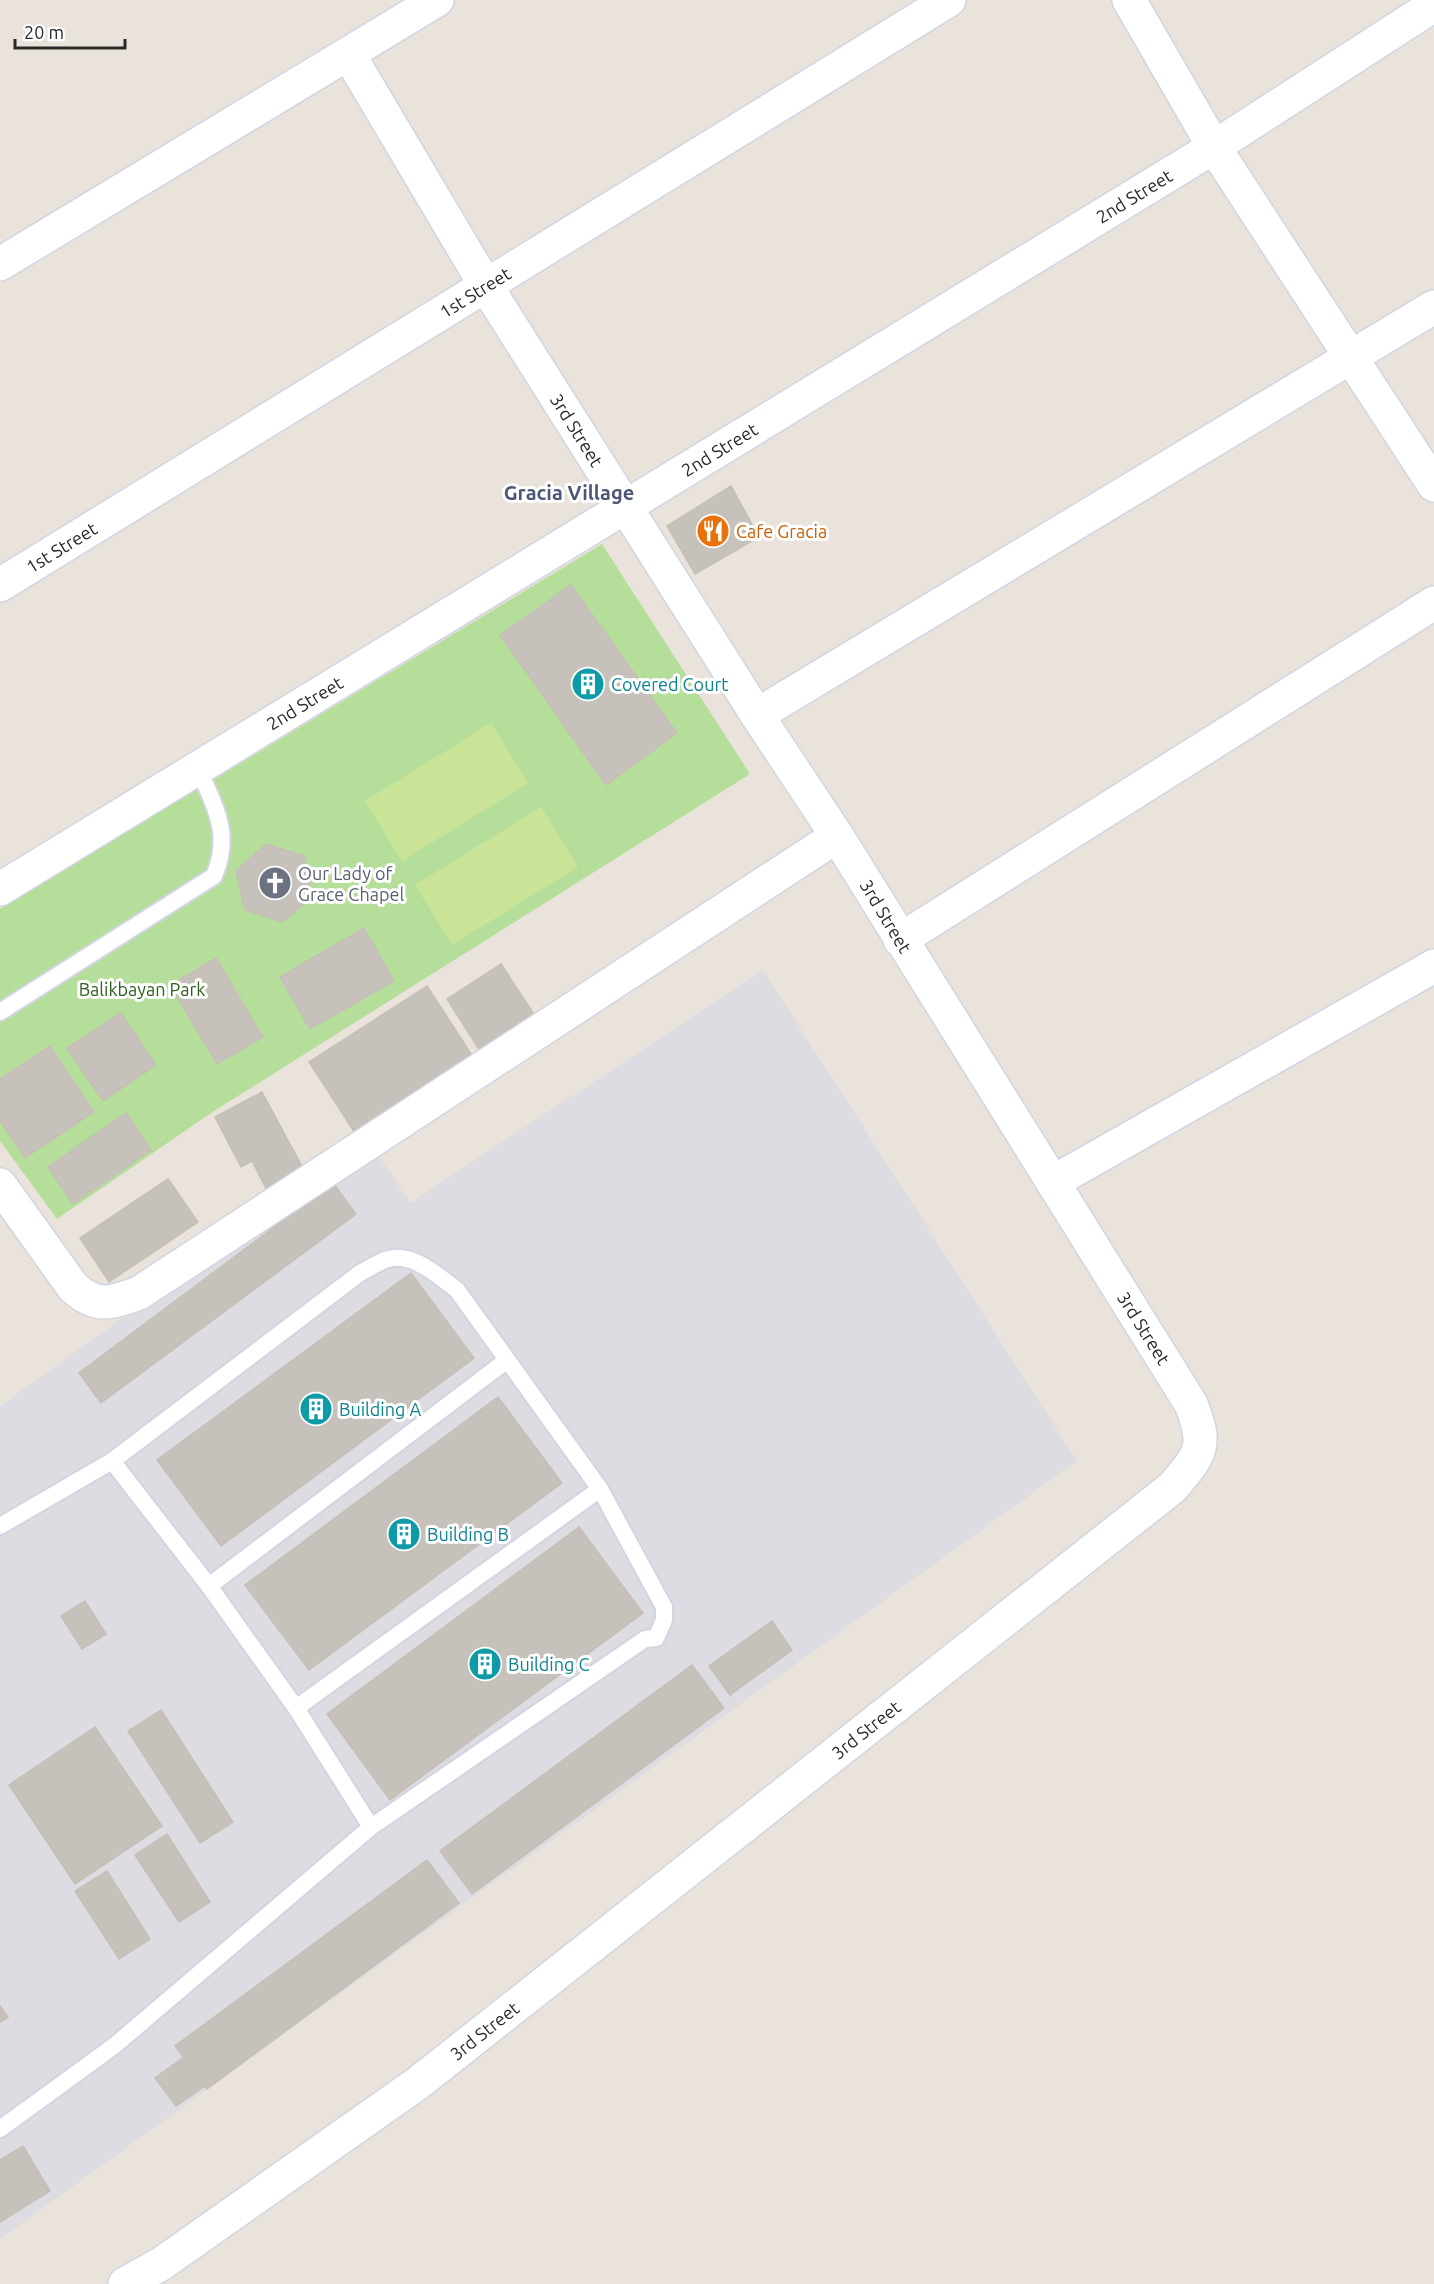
<svg xmlns="http://www.w3.org/2000/svg" width="1434" height="2284" font-family="Ubuntu,sans-serif">
	<style>
		.industrial { fill: #dddce3 }
		.green { fill: #b6de9b }
		.pitch { fill: #c9e497 }
		.building { fill: #c6c1ba; stroke: #c5bfb5; stroke-width: 1.5 }
		.lines { fill: none; stroke-linecap: round; stroke-linejoin: round }
		.service-casing { stroke: #d1d5e1; stroke-width: 20 }
		.minor-casing { stroke: #d1d5e1; stroke-width: 36 }
		.tertiary-casing { stroke: #d1d5e1; stroke-width: 36 }
		.service { stroke: #fff; stroke-width: 16 }
		.minor { stroke: #fff; stroke-width: 33 }
		.tertiary { stroke: #fff; stroke-width: 33 }
		.labels { text-anchor: middle; dominant-baseline: central; stroke-width: 6; stroke-linejoin: round; paint-order: stroke }
		.street-label { font-size: 18px; fill: #292929; stroke: #fff }
		.food-label { font-size: 18px; fill: #c56008; stroke: #fff; text-anchor: start }
		.culture-label { font-size: 18px; fill: #0d838f; stroke: #fff; text-anchor: start }
		.worship-label { font-size: 18px; fill: #5b616d; stroke: #fff; text-anchor: start }
		.park-label { font-size: 18px; fill: #30601e; stroke: #fff }
		.neighbourhood-label { font-size: 20px; font-weight: bold; fill: #4c5776; stroke: #fff }
	</style>
	<rect width="100%" height="100%" fill="#eae3db"/>
	<polygon class="industrial" points="763,970 1077,1461 0,2239 0,1406 369,1141 410,1203"/>
	<polygon class="green" points="602,544 750,774 211,1113 57,1219 0,1141 0,909"/>
	<g class="pitch">
		<polygon points="491,723 528,783 402,861 365,801"/>
		<polygon points="541,807 578,867 452,945 415,885"/>
	</g>
	<g class="building">
		<polygon points="731,486 759,537 695,574 667,526"/>
		<polygon points="571,585 677,733 606,785 500,635"/>
		<polygon points="266,844 304,856 313,896 283,922 245,910 236,871"/>
		<polygon points="364,928 394,981 310,1029 280,977"/>
		<polygon points="216,958 263,1037 217,1064 170,985"/>
		<polygon points="501,964 535,1016 480,1051 447,999"/>
		<polygon points="427,986 473,1057 355,1133 309,1062"/>
		<polygon points="121,1013 156,1065 103,1101 67,1048"/>
		<polygon points="50,1046 94,1112 25,1158 0,1121 0,1079"/>
		<polygon points="262,1092 306,1174 269,1194 252,1161 241,1167 215,1117"/>
		<polygon points="126,1113 151,1150 73,1204 48,1167"/>
		<polygon points="168,1179 198,1222 109,1282 80,1238"/>
		<polygon points="333,1183 356,1214 101,1403 79,1373"/>
		<polygon points="411,1273 474,1358 221,1546 157,1460"/>
		<polygon points="498,1397 562,1483 309,1670 245,1585"/>
		<polygon points="579,1527 643,1613 390,1800 327,1714"/>
		<polygon points="85,1601 106,1634 82,1649 61,1616"/>
		<polygon points="772,1621 792,1650 730,1695 709,1666"/>
		<polygon points="692,1665 724,1708 472,1894 440,1851"/>
		<polygon points="161,1710 233,1822 200,1843 128,1731"/>
		<polygon points="95,1727 162,1826 75,1884 9,1785"/>
		<polygon points="167,1834 210,1902 179,1922 135,1855"/>
		<polygon points="427,1860 459,1903 207,2089 175,2046"/>
		<polygon points="107,1871 150,1939 119,1959 75,1891"/>
		<polygon points="0,2006 8,2017 0,2022"/>
		<polygon points="184,2057 205,2086 176,2106 155,2078"/>
		<polygon points="23,2146 50,2191 0,2222 0,2160"/>
	</g>
	<g class="lines">
		<g class="service-casing">
			<g id="service">
				<path d="M0,1012l214,-136c18,-42 1,-69 -16,-108"/>
				<polyline points="0,1526 112,1461"/>
				<polyline points="209,1586 506,1361"/>
				<polyline points="296,1708 600,1489"/>
				<path d="M0,2129l114,-83 257,-219 274,-188 11,-1 8,-18v-13l-64,-118 -143,-199c-19,-14 -46,-40 -72,-30 -8,3 -17,9 -25,13l-248,188 97,125 87,122 75,119"/>
			</g>
		</g>
		<g class="minor-casing">
			<g id="minor">
				<polyline points="1434,5 1214,147 1434,485"/>
				<polyline points="0,264 437,0"/>
				<path id="s1" d="M0,585l949,-585"/>
				<polyline points="757,715 1434,307"/>
				<polyline points="900,940 1434,603"/>
				<polyline points="1053,1182 1434,966"/>
				<path d="M0,1185l73,102c24,22 38,16 66,6l698,-457"/>
				<path id="s2" d="M125,2284l36,-20 257,-181 755,-596c28,-34 35,-40 18,-83l-354,-568 -80,-121 -271,-429 -137,-231"/>
			</g>
		</g>
		<g class="tertiary-casing">
			<g id="tertiary">
				<path id="s3" d="M0,889l1214,-742 -85,-147"/>
			</g>
		</g>
		<use href="#service" class="service"/>
		<use href="#minor" class="minor"/>
		<use href="#tertiary" class="tertiary"/>
	</g>
	<defs>
		<g id="restaurant-disc" transform="scale(1.725)"><circle r="9.5" fill="#e8710a" stroke="#fff"/><path d="M-5-6h1v4h1v-4h1v4h1v-4h1v5L-1.5 .5V6h-2V.5L-5-1ZM5-6V6H3V1.5H1.5Q1.5-4 5-6Z" fill="#fff"/></g>
		<g id="building-disc" transform="scale(1.725)"><circle r="9.5" fill="#0f9aa8" stroke="#fff"/><path d="M-4-6H4V6H1V3H-1V6H-4ZM-2.5-4.3h1.7v1.8h-1.7ZM.8-4.3h1.7v1.8H.8ZM-2.5-1h1.7V.8h-1.7ZM.8-1h1.7V.8H.8Z" fill="#fff"/></g>
		<g id="church-disc" transform="scale(1.725)"><circle r="9.5" fill="#6b7280" stroke="#fff"/><path d="M-1.2-6h2.4v3.5h3.3v2.4h-3.3V6h-2.4V-.1h-3.3v-2.4h3.3Z" fill="#fff"/></g>
	</defs>
	<g fill-rule="evenodd">
		<use href="#restaurant-disc" x="713" y="531"/>
		<use href="#building-disc" x="588" y="684"/>
		<use href="#church-disc" x="275" y="883"/>
		<use href="#building-disc" x="316" y="1409"/>
		<use href="#building-disc" x="404" y="1534"/>
		<use href="#building-disc" x="485" y="1664"/>
	</g>
	<g class="labels">
		<g class="street-label">
			<text stroke="none"><textPath href="#s3" startOffset="1329">2nd Street</textPath></text>
			<text stroke="none"><textPath href="#s1" startOffset="558">1st Street</textPath></text>
			<text transform="translate(577 430) rotate(58)">3rd Street</text>
			<text stroke="none"><textPath href="#s3" startOffset="843">2nd Street</textPath></text>
			<text stroke="none"><textPath href="#s1" startOffset="72">1st Street</textPath></text>
			<text stroke="none"><textPath href="#s3" startOffset="357">2nd Street</textPath></text>
			<text transform="translate(886 916) rotate(59)">3rd Street</text>
			<text transform="translate(1144 1328) rotate(58)">3rd Street</text>
			<text stroke="none"><textPath href="#s2" startOffset="926">3rd Street</textPath></text>
			<text stroke="none"><textPath href="#s2" startOffset="440">3rd Street</textPath></text>
		</g>
		<g class="food-label">
			<text x="736" y="531">Cafe Gracia</text>
		</g>
		<g class="culture-label">
			<text x="611" y="684">Covered Court</text>
			<text x="339" y="1409">Building A</text>
			<text x="427" y="1534">Building B</text>
			<text x="508" y="1664">Building C</text>
		</g>
		<g class="worship-label">
			<text x="298" y="873">Our Lady of<tspan x="298" dy="21">Grace Chapel</tspan></text>
		</g>
		<g class="park-label">
			<text x="142" y="989">Balikbayan Park</text>
		</g>
		<g class="neighbourhood-label">
			<text x="569" y="492">Gracia Village</text>
		</g>
	</g>
	<path d="M15 39v9h110v-9" fill="none" stroke="#292929" stroke-width="3"/>
	<text x="24" y="39" font-size="18" fill="#292929" stroke="#ffffff" stroke-width="4.5" paint-order="stroke">20 m</text>
</svg>
